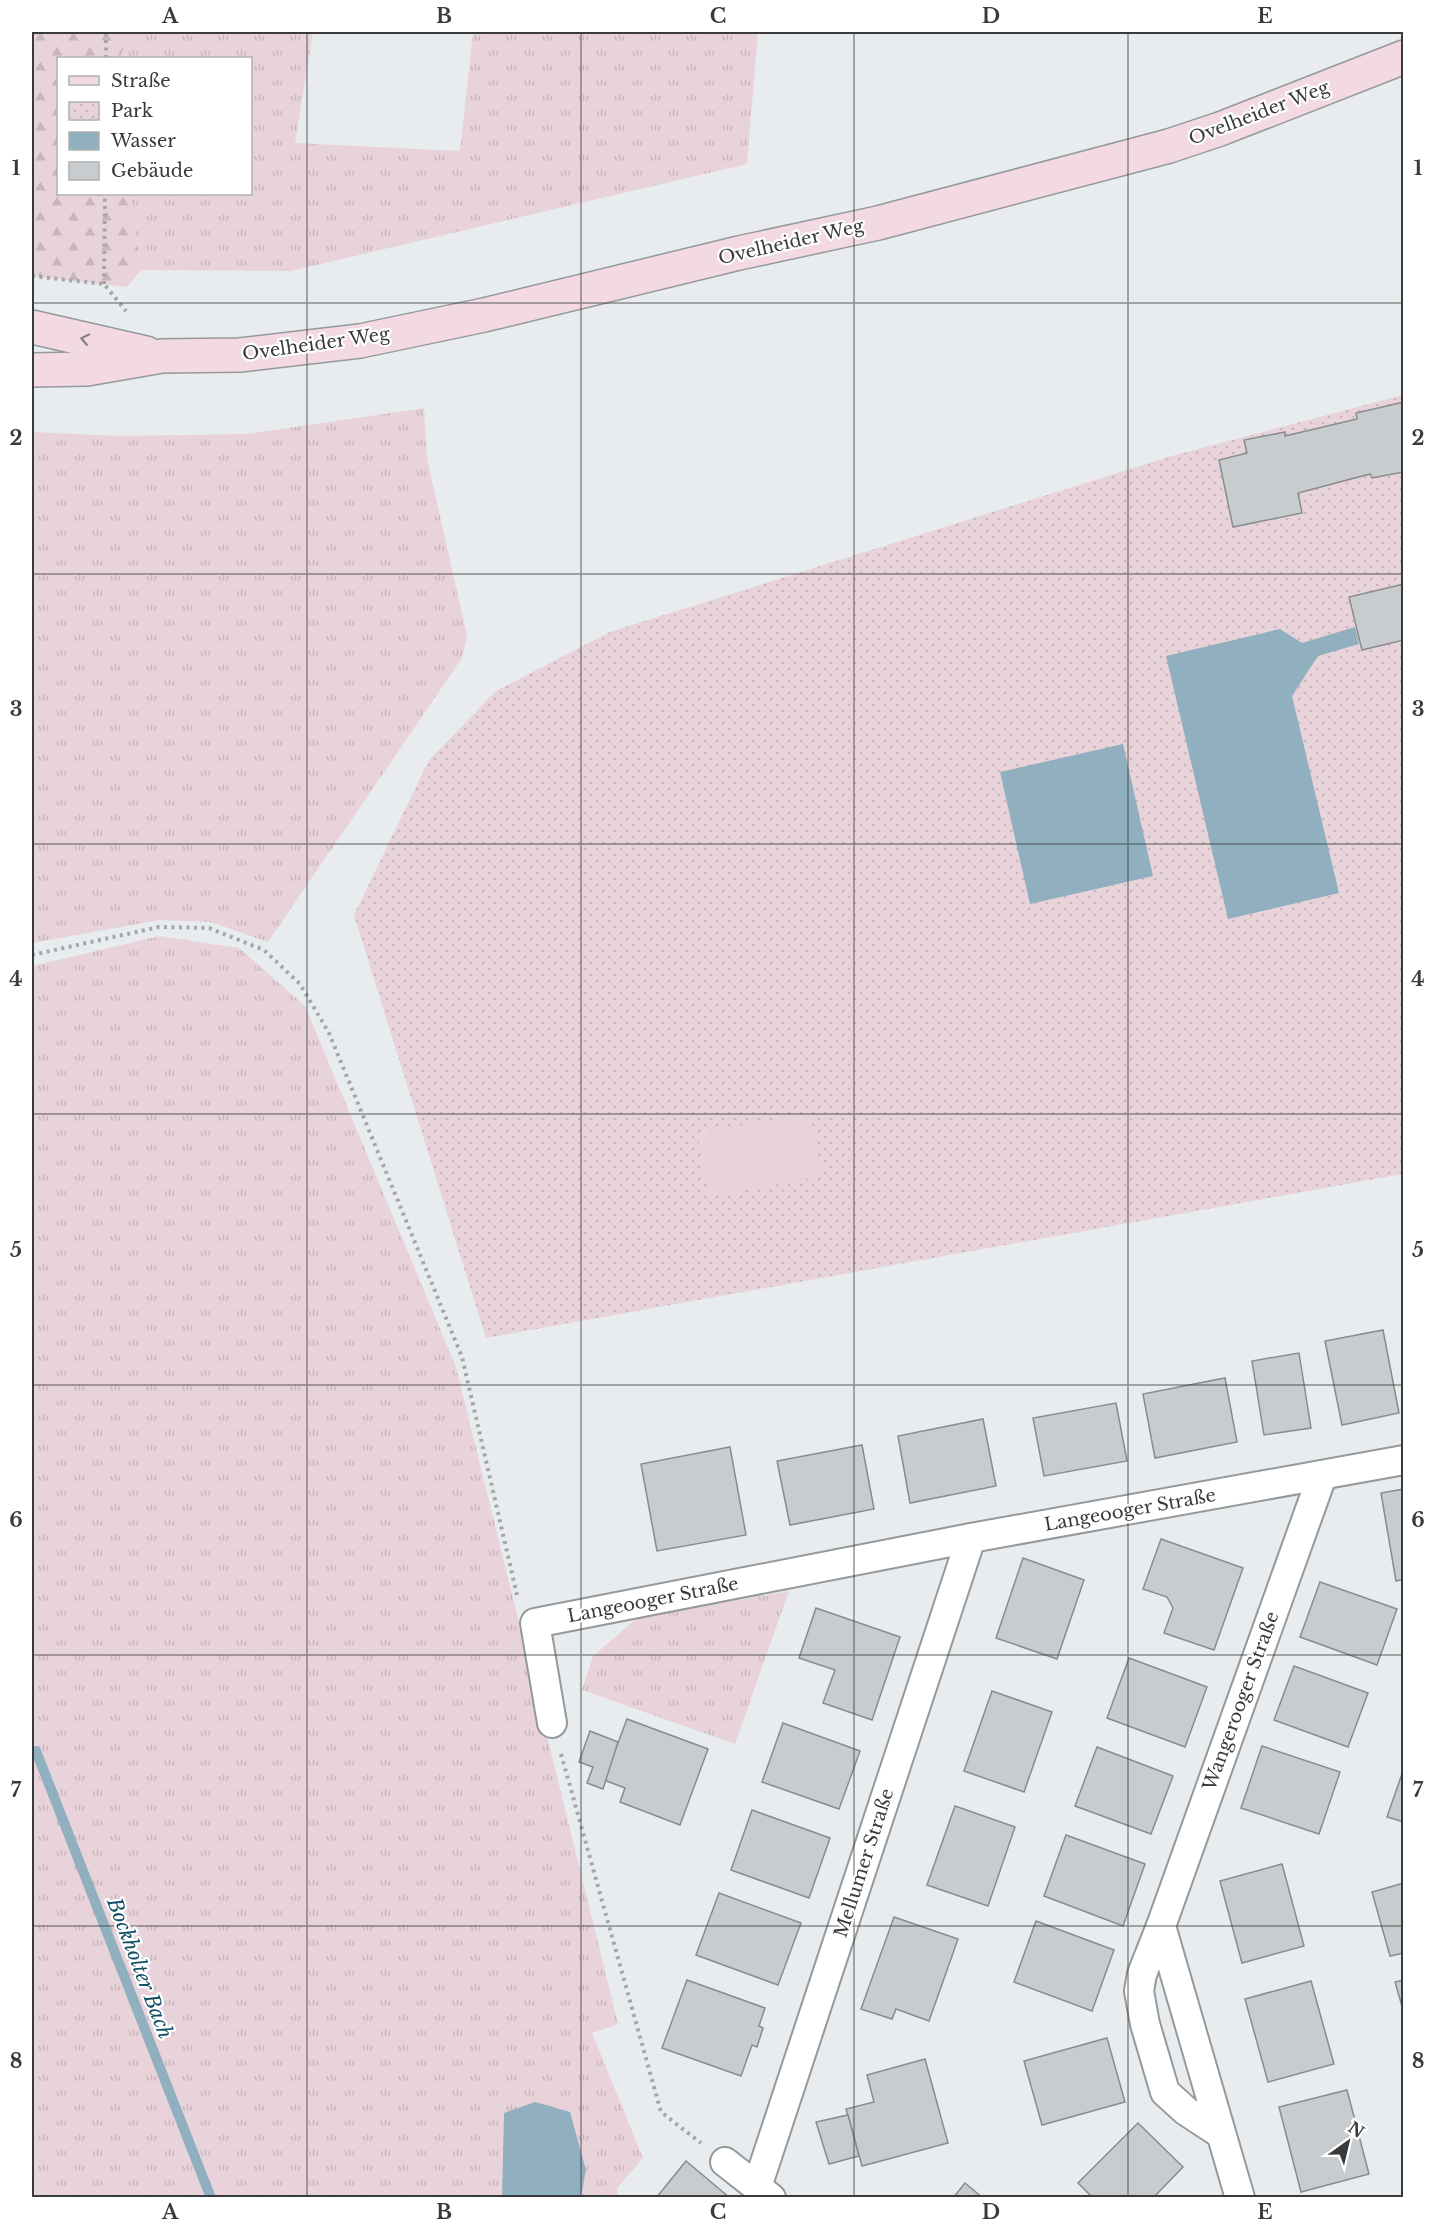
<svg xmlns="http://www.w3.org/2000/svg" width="1435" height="2229" font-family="'Libre Baskerville',serif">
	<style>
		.grass { fill: url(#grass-tufts) }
		.forest { fill: url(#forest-firs) }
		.park { fill: url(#park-dots) }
		.pitch { fill: #e9d3da }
		.water { fill: #90afbf }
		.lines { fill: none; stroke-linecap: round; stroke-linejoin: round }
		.stream { stroke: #90afbf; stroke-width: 10 }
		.building { fill: #c8ccce; stroke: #888c8e; stroke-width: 1.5 }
		.street-casing { stroke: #95999b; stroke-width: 32 }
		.secondary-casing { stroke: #95999b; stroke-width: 36 }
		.path { stroke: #a4a7a9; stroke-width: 4; stroke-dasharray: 3 4.5; stroke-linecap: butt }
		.street { stroke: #fff; stroke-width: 28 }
		.secondary { stroke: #f2d9e2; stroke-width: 33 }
		.oneway { stroke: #8c8286 }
		.grid { fill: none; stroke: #383a3b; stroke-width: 1.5; stroke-opacity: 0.55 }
		.labels { text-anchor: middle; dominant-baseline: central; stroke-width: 4.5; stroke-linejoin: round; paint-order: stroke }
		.street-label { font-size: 18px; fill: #383a3b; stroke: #fff }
		.water-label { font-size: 20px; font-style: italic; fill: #134e67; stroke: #fff }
		.neatline { fill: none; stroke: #383a3b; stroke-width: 2 }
		.grid-label { font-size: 20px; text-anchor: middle; font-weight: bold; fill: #383a3b }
	</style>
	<defs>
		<pattern id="grass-tufts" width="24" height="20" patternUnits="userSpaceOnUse" patternTransform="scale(1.5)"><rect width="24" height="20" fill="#e9d3da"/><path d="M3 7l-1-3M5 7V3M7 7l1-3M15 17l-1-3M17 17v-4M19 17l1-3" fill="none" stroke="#c9b6bc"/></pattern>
		<pattern id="forest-firs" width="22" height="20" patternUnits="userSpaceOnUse" patternTransform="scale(1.5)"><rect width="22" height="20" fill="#e9d3da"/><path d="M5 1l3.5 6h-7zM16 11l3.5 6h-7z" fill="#c9b6bc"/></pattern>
		<pattern id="park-dots" width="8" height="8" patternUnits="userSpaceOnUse" patternTransform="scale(1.5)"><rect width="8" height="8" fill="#e9d3da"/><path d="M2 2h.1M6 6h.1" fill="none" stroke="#c9b6bc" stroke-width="1.8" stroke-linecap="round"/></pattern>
	</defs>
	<rect width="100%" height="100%" fill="#e8ecee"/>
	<g class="grass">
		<polygon points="129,32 313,32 295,143 460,151 473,32 758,32 747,164 291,271 141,270 130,194 250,194 250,58 120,58"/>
		<polygon points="424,408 427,459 467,635 462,658 268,942 211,922 160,920 32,943 32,432 118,436 247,434"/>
		<polygon points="160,936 239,948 305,1006 456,1367 618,2024 592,2033 643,2158 617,2188 618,2197 32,2197 32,966"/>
		<polygon points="789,1591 735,1744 582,1690 593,1656 636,1619"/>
	</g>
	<polygon class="forest" points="33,32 129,32 120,58 58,58 58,194 130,194 141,270 127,287 32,276"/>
	<polygon class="park" points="1403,395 1403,1174 486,1338 354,915 429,760 496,691 610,632 1168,457"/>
	<polygon class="pitch" points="810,1113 822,1176 709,1197 697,1133"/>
	<g class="water">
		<polygon points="1355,627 1359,644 1318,656 1292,696 1339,893 1228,919 1166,656 1280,629 1302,643"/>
		<polygon points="1123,744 1153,876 1030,904 1000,772"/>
		<polygon points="535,2102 570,2112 586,2170 581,2197 502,2197 504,2113"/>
	</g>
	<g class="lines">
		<polyline class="stream" points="36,1751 211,2198"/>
	</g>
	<g class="building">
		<polygon points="1404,402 1404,472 1372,478 1370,474 1298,493 1302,513 1233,527 1219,460 1247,453 1244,440 1285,432 1285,436 1357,419 1356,413"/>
		<polygon points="1404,584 1404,640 1362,650 1349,597"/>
		<polygon points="1383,1330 1399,1413 1342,1425 1325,1341"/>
		<polygon points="1299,1353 1311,1428 1264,1435 1252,1361"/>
		<polygon points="1225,1378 1237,1442 1155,1458 1143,1394"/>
		<polygon points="1116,1403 1127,1461 1044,1476 1033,1418"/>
		<polygon points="983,1419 996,1486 910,1503 898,1436"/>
		<polygon points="862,1445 874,1509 790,1525 777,1461"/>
		<polygon points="730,1447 746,1535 657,1551 641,1464"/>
		<polygon points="1404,1489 1404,1579 1396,1581 1381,1493"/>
		<polygon points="1161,1539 1243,1568 1214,1650 1164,1633 1173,1608 1167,1597 1143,1589"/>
		<polygon points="1023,1558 1084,1580 1057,1659 996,1638"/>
		<polygon points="1320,1582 1397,1609 1377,1665 1300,1637"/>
		<polygon points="816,1608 900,1637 872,1720 823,1703 835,1670 799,1658"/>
		<polygon points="1129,1658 1207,1687 1185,1747 1107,1718"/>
		<polygon points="1294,1666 1368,1693 1348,1747 1274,1720"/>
		<polygon points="992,1691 1052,1712 1024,1792 964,1771"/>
		<polygon points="627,1719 708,1749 680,1825 620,1802 625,1788 604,1780"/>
		<polygon points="783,1723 860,1751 839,1809 762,1782"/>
		<polygon points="590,1731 618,1742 603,1789 587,1783 593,1767 579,1762"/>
		<polygon points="1262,1746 1340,1772 1319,1834 1241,1808"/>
		<polygon points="1097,1747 1173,1776 1151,1834 1075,1806"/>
		<polygon points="1404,1768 1404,1822 1387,1817"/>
		<polygon points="955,1806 1015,1827 988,1906 927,1885"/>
		<polygon points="752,1810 830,1838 809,1898 731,1870"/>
		<polygon points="1066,1835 1145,1864 1123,1926 1044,1896"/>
		<polygon points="1282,1864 1304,1946 1242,1963 1220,1881"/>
		<polygon points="1404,1883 1404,1953 1390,1956 1372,1892"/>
		<polygon points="719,1893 801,1923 778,1985 696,1955"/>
		<polygon points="894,1917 958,1939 929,2021 896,2009 892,2019 861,2009"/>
		<polygon points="1036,1921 1114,1950 1092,2011 1014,1982"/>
		<polygon points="687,1980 765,2008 759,2026 763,2028 757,2047 752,2045 741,2076 662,2048"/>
		<polygon points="1404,1980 1404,2013 1395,1982"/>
		<polygon points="1311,1981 1334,2064 1268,2082 1245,1999"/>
		<polygon points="1107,2038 1125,2102 1042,2125 1024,2061"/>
		<polygon points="925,2059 948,2143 862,2166 846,2109 874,2102 867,2075"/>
		<polygon points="1347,2090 1369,2174 1301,2192 1279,2107"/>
		<polygon points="848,2115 859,2156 829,2164 816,2122"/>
		<polygon points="1138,2123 1183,2167 1153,2198 1093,2198 1078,2183"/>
		<polygon points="686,2161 730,2198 656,2198"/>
		<polygon points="965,2183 983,2198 953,2198"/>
	</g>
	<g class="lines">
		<g class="street-casing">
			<g id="street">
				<polyline points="552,1723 535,1623 971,1538 1404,1460"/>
				<polyline points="1161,1926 1142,1974 1139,1991 1145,2024 1165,2092 1186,2111 1221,2134"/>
				<polyline points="725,2162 771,2198"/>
				<polyline points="757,2187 971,1538"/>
				<polyline points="1240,2198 1161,1926 1322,1476"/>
			</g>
		</g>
		<g class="secondary-casing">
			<g id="secondary">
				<polyline points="32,327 146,353"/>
				<polyline points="32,370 87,369 162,356 240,355 360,341 484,315 739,253 878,223 1169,146 1220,129 1404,57"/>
			</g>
		</g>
		<g class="path">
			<polyline points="106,58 106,32"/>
			<polyline points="32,276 104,284 126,311"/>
			<polyline points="104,284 105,194"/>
			<polyline points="32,955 159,927 209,928 264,950 300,984 329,1033 462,1357 517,1595"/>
			<polyline points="561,1754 661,2112 701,2143"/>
		</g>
		<use href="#street" class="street"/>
		<use href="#secondary" class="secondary"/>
	</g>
	<defs><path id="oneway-chevron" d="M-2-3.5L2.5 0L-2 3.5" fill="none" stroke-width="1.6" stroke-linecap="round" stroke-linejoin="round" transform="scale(1.5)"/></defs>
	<use class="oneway" href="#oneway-chevron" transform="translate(85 339) rotate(-168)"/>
	<path class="grid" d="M307,32v2166M581,32v2166M854,32v2166M1128,32v2166M32,303h1372M32,574h1372M32,844h1372M32,1114h1372M32,1385h1372M32,1655h1372M32,1926h1372"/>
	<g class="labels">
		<g class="street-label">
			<text transform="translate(1259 113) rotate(-21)">Ovelheider Weg</text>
			<text transform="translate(791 242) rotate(-13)">Ovelheider Weg</text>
			<text transform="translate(316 344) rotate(-8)">Ovelheider Weg</text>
			<text transform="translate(1130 1510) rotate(-10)">Langeooger Straße</text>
			<text transform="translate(653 1600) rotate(-11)">Langeooger Straße</text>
			<text transform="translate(1241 1701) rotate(-70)">Wangerooger Straße</text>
			<text transform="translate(864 1863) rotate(-72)">Mellumer Straße</text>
		</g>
		<g class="water-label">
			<text transform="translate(140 1968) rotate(69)">Bockholter Bach</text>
		</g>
	</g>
	<rect width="1435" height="2229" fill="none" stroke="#ffffff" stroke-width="66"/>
	<rect x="57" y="57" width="195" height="138" fill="#ffffff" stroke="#afb0b1" stroke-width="1.5"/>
	<rect x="69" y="76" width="30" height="9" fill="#f2d9e2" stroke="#afb0b1" stroke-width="1.5"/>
	<text x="111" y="87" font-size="18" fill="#383a3b">Straße</text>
	<rect x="69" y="102" width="30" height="18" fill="url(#park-dots)" stroke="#afb0b1" stroke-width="1.5"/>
	<text x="111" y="117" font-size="18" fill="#383a3b">Park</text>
	<rect x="69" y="132" width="30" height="18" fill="#90afbf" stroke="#afb0b1" stroke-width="1.5"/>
	<text x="111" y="147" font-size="18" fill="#383a3b">Wasser</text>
	<rect x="69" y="162" width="30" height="18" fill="#c8ccce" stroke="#afb0b1" stroke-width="1.5"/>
	<text x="111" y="177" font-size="18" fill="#383a3b">Gebäude</text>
	<g transform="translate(1348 2142) rotate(34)" stroke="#ffffff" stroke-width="4.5" paint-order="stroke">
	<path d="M0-4.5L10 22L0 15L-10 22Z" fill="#383a3b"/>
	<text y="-9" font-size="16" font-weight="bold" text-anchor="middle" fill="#383a3b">N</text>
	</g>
	<rect x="33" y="33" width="1369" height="2163" class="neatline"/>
	<g class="grid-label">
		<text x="170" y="23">A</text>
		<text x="444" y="23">B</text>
		<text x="718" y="23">C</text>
		<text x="991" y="23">D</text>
		<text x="1265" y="23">E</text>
		<text x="16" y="175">1</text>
		<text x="1418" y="175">1</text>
		<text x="16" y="445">2</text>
		<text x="1418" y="445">2</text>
		<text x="16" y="716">3</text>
		<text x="1418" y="716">3</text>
		<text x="16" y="986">4</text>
		<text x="1418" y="986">4</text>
		<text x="16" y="1257">5</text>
		<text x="1418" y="1257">5</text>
		<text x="16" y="1527">6</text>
		<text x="1418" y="1527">6</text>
		<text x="16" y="1797">7</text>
		<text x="1418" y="1797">7</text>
		<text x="16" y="2068">8</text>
		<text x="1418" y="2068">8</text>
		<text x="170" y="2219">A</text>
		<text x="444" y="2219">B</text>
		<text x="718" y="2219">C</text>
		<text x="991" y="2219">D</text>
		<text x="1265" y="2219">E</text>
	</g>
</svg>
